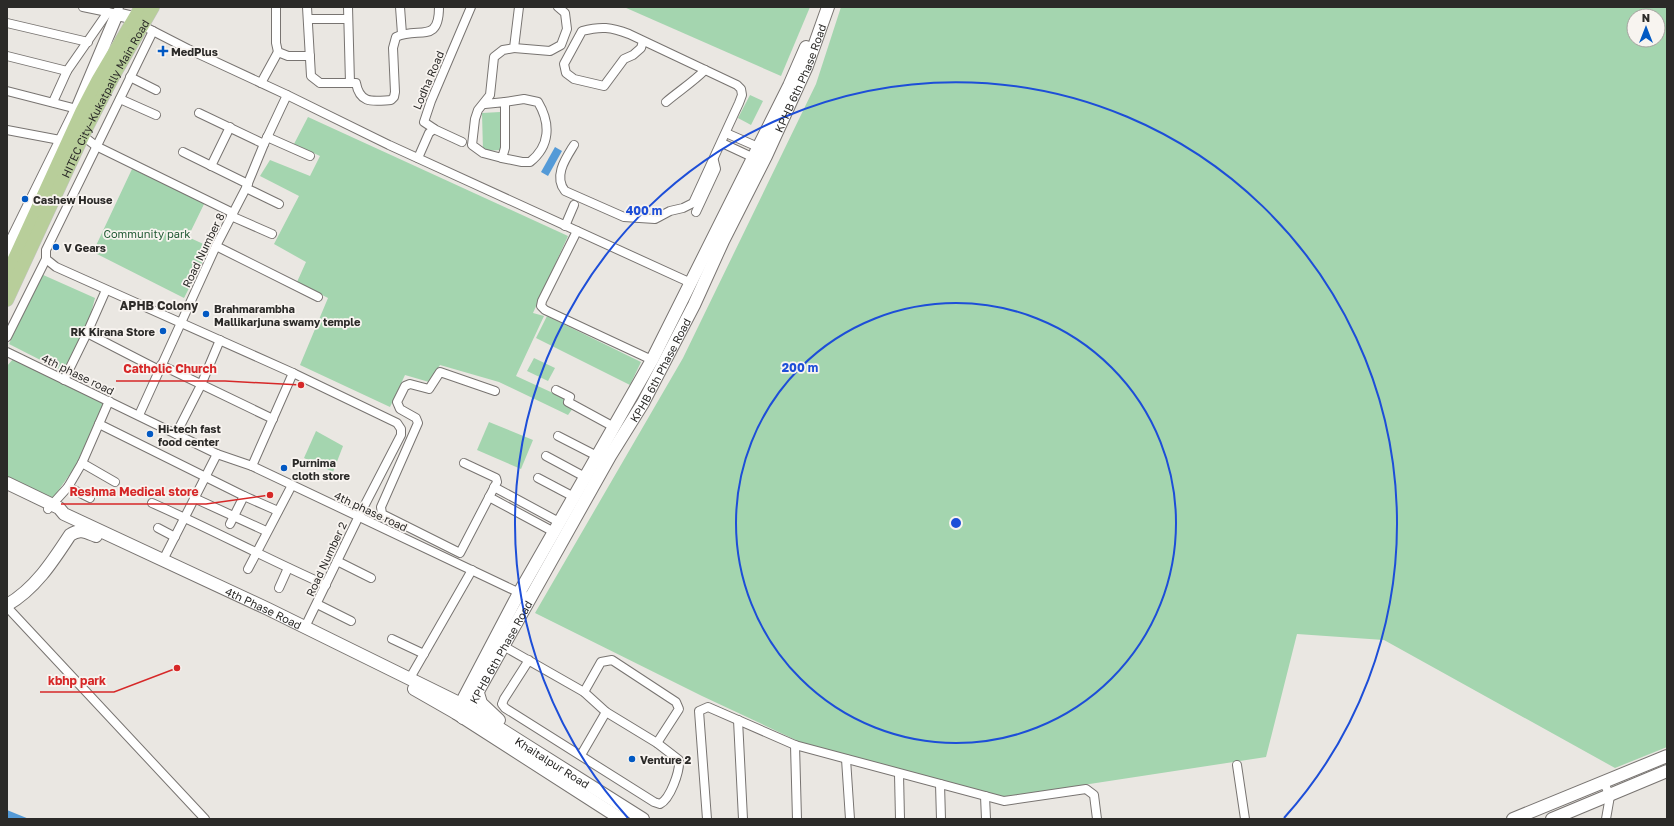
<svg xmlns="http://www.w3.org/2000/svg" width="1674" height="826" font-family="'Golos Text',sans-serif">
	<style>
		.green { fill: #a4d5af; fill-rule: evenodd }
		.water { fill: #549ad7 }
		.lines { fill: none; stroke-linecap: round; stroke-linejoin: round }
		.street-casing { stroke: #787471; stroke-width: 10 }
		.secondary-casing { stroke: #787471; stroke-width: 14 }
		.primary-casing { stroke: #c4c3c3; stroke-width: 14 }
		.street { stroke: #fff; stroke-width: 8 }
		.secondary { stroke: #fff; stroke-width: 12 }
		.primary { stroke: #b8ce9a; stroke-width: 13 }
		.ring { fill: none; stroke: #1d4ed8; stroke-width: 2 }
		.poi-dot { fill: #0259c3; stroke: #f8f4f0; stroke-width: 1.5 }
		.labels { text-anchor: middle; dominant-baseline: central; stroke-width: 3.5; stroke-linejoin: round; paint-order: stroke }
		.poi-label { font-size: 11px; font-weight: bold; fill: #2b2a28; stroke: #f8f4f0; text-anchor: start }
		.street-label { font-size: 11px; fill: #2b2a28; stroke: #f8f4f0 }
		.park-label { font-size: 11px; fill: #215b35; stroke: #f8f4f0 }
		.neighbourhood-label { font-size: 12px; font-weight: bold; fill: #2f2c29; stroke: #f8f4f0 }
		.centre { fill: #1d4ed8; stroke: #f8f4f0; stroke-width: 2 }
		.ring-label { font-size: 12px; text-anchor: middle; font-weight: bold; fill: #1d4ed8; stroke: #f8f4f0; stroke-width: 3.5; stroke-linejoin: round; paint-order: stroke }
		.leader { fill: none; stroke: #d62828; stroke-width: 1.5 }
		.callout-dot { fill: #d62828; stroke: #f8f4f0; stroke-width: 1.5 }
		.callout-label { font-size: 12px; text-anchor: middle; font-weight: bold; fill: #d62828; stroke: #f8f4f0; stroke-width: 3.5; stroke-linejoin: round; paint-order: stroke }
	</style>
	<rect width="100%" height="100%" fill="#eae7e2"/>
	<g class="green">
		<polygon points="624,7 810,7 781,76"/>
		<path d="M841,7h826v740l-52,21 -231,-128 -87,-6 -31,123 -261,40 -205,-55 -98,-46 -167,-83 148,-255 133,-274zM1634,16h24v24h-24z"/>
		<polygon points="750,95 763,101 751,125 738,118"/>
		<polygon points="500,112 501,150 483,151 482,113"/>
		<polygon points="308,117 568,236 533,313 544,316 516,376 566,399 564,404 573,408 568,415 499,382 440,365 429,382 405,375 390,407 300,365 328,298 297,282 306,262 274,244 299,196 260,176 270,160 310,176 320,156 294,144"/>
		<polygon points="132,169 205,202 188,237 210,247 184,298 93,252"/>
		<polygon points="41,274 95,298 90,317 64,372 9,344"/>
		<polygon points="547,316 641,362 630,385 536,338"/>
		<polygon points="14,358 105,401 75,467 53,498 7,478 7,366"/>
		<polygon points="534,358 555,368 548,381 527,371"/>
		<polygon points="489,422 533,440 521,469 477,450"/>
		<polygon points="316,431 343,446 333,472 304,458"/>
	</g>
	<g class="water">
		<polygon points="555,147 562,151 548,176 541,172"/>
		<polygon points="7,810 29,819 7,819"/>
	</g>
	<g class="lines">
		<g class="street-casing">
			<g id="street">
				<polyline points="83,7 117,14 119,7"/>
				<polyline points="276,7 276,43 278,52 288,56 310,56"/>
				<path d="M307,7l4,69 9,7h36c4,22 18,18 35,17l3,-3 1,-5 -2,-44 3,-11c22,-11 43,8 43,-30"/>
				<polyline points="348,7 350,83"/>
				<polyline points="400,7 402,34"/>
				<polyline points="308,19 348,19"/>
				<polyline points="7,23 88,42"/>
				<polyline points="149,29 188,49 287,95 389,145 691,283"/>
				<polyline points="153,31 46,250 46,259 56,267 293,373 397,423 401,429 401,435 358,518 305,627"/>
				<polyline points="514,48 550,51 561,45 567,29 565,13 558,7"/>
				<polyline points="7,56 67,71"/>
				<polyline points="130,77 156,90"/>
				<polyline points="261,83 278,52"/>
				<polyline points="7,91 77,109"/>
				<polyline points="120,99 156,115"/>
				<polyline points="53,102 67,71 108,12"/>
				<path d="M666,102c13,-11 27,-20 39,-32"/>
				<polyline points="485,104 505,102 505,148 502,158 483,153 472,145 475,119 478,110 490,95 494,57 503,50 514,48 519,7"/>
				<polyline points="199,113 264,144"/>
				<polyline points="7,130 60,140 65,142"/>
				<polyline points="726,133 758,147"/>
				<polyline points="83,136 96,146 233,213"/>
				<polyline points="267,137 310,156"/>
				<polyline points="462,142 436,130 424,122 431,101 471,7"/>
				<polyline points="722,143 752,157"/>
				<path d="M574,145c-8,13 -21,31 -9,46l59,26 31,2 15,-8 13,-3 10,-5 46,-100 3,-8 -1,-6 -4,-4 -108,-51c-18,-7 -28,-8 -47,-3l-18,33 2,9 8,6 30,7 20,-27 9,-4 8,-7 2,-7"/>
				<polyline points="183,152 248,184"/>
				<polyline points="418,158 429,133 434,129"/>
				<path d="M502,158l20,4h8c20,-16 21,-38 8,-60l-14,-3 -19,3"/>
				<polyline points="211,166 230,127"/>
				<polyline points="246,188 279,204"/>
				<polyline points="696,212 716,169 714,161"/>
				<polyline points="231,216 272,234"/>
				<polyline points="565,226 574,205"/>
				<polyline points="577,231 542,301 541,306 545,310 652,360"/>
				<polyline points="216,246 318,297"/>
				<polyline points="87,333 159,370"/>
				<polyline points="7,337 46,259"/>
				<polyline points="7,352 217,454 252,466 524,595"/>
				<polyline points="161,365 273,419"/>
				<polyline points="64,380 87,333 106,290"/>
				<polyline points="556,390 570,397 568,402 614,427"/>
				<polyline points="139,415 216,246 246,188 264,144 287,95"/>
				<polyline points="99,424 244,496 278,511"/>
				<polyline points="176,434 201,385 220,340"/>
				<polyline points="558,436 597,456"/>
				<polyline points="546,456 585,477"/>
				<polyline points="82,463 115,482"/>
				<polyline points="464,463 496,478 497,482 460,553 382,514 381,507 418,423 416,418 400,409 397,402 405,386 410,384 429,389 440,372 495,391"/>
				<polyline points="252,466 293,373"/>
				<polyline points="538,478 574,497"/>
				<polyline points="68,487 90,498"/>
				<polyline points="494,487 559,522"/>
				<polyline points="489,497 554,532"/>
				<polyline points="194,498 266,531"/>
				<path d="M152,503c59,26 115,56 174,82"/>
				<polyline points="48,509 68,487 82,463 109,401"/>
				<polyline points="230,524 244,496"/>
				<polyline points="158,528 175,537"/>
				<polyline points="163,560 217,454"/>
				<polyline points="337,561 371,578"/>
				<polyline points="248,569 292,485"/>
				<polyline points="279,588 288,568"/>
				<polyline points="317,604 351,621"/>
				<polyline points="7,607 205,819"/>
				<polyline points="392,639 424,654"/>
				<path d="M505,647l79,45 22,20 51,31 22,17c1,12 -9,39 -19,44l-6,-2 -149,-94 -3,-4 2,-5 25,-39"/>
				<polyline points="410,678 472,570"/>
				<polyline points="584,692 601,662 612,660 676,702 679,709 657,743"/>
				<polyline points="738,720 743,819"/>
				<polyline points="795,745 797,819"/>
				<polyline points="581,755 606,712"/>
				<polyline points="846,759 850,819"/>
				<polyline points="1237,765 1245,819"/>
				<polyline points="899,774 900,819"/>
				<polyline points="1604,783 1610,796 1606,819"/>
				<polyline points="940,784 941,819"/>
				<polyline points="985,796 986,819"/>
				<polyline points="707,819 699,711 708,707 795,745 1004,801 1086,789 1094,795 1097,819"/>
			</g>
		</g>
		<g class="secondary-casing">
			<g id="secondary">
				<polyline points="7,251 77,109 117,14 134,18"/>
				<path id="s1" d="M7,483l52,25 5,6 204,95 193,95 182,115"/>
				<path d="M7,605c28,-16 46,-44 63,-70 10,-7 16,-3 26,1"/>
				<polyline points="414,689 456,713 621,819"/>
				<polyline points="478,693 481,703 499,720"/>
				<polyline points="456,713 519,593 652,360 789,86 806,47"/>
				<path id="s2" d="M463,718l147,-262 33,-53 51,-98 29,-64 43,-85 41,-90 21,-59"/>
				<polyline points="1513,819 1667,756"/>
				<polyline points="1552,819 1667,771"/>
			</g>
		</g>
		<g class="primary-casing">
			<g id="primary">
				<polyline points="7,275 82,111 98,80 141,7"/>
				<path id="s3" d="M7,300l80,-173 28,-54 38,-66"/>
			</g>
		</g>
		<use href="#street" class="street"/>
		<use href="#secondary" class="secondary"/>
		<use href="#primary" class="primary"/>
	</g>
	<g class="ring">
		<circle cx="956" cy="523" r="220"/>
		<path d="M628 818A441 441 0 1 1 1284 818"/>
	</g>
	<g class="poi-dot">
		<path d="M161 45h4v4h4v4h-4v4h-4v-4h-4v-4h4z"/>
		<circle cx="25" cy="199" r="4"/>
		<circle cx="56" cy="247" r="4"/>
		<circle cx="206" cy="314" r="4"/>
		<circle cx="163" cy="331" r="4"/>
		<circle cx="150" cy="434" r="4"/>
		<circle cx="284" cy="468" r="4"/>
		<circle cx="632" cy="759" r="4"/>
	</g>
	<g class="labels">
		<g class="poi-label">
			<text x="171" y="51">MedPlus</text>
			<text x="33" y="199">Cashew House</text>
			<text x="64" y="247">V Gears</text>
			<text x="214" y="308">Brahmarambha<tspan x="214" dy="13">Mallikarjuna swamy temple</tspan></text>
			<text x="155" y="331" text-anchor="end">RK Kirana Store</text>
			<text x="158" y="428">Hi-tech fast<tspan x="158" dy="13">food center</tspan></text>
			<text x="292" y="462">Purnima<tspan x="292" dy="13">cloth store</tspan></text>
			<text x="640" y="759">Venture 2</text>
		</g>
		<g class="street-label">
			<text stroke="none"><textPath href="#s2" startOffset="724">KPHB 6th Phase Road</textPath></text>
			<text transform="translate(428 80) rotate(-67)">Lodha Road</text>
			<text stroke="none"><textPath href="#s3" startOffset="224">HITEC City–Kukatpally Main Road</textPath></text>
			<text transform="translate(203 250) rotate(-64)">Road Number 8</text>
			<text stroke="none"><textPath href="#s2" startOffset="400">KPHB 6th Phase Road</textPath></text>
			<text transform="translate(78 374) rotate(26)">4th phase road</text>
			<text transform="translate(371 511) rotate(25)">4th phase road</text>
			<text transform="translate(326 559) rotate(-65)">Road Number 2</text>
			<text stroke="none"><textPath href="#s1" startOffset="286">4th Phase Road</textPath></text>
			<text stroke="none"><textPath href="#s2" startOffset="76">KPHB 6th Phase Road</textPath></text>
			<text stroke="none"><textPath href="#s1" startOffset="614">Khaitalpur Road</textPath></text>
		</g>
		<g class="park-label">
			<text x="147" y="233">Community park</text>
		</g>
		<g class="neighbourhood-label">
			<text x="159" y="305">APHB Colony</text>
		</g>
	</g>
	<circle cx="956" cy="523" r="6" class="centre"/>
	<g class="ring-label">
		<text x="644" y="215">400 m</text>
		<text x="800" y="372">200 m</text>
	</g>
	<path class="leader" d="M301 385L225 381H116M270 495L206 504H61M177 668L114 692H40"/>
	<g class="callout-dot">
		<circle cx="301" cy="385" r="4"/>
		<circle cx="270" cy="495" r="4"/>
		<circle cx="177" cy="668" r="4"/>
	</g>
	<g class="callout-label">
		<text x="170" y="373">Catholic Church</text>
		<text x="134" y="496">Reshma Medical store</text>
		<text x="77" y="685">kbhp park</text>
	</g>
	<rect width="1674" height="826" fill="none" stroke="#2b2a28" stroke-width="16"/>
	<g transform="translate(1646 28)"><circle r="19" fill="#f8f4f0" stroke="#a6a3a0"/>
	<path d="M0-3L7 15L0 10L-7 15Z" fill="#0259c3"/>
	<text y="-6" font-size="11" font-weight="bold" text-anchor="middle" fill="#2b2a28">N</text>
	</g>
</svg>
